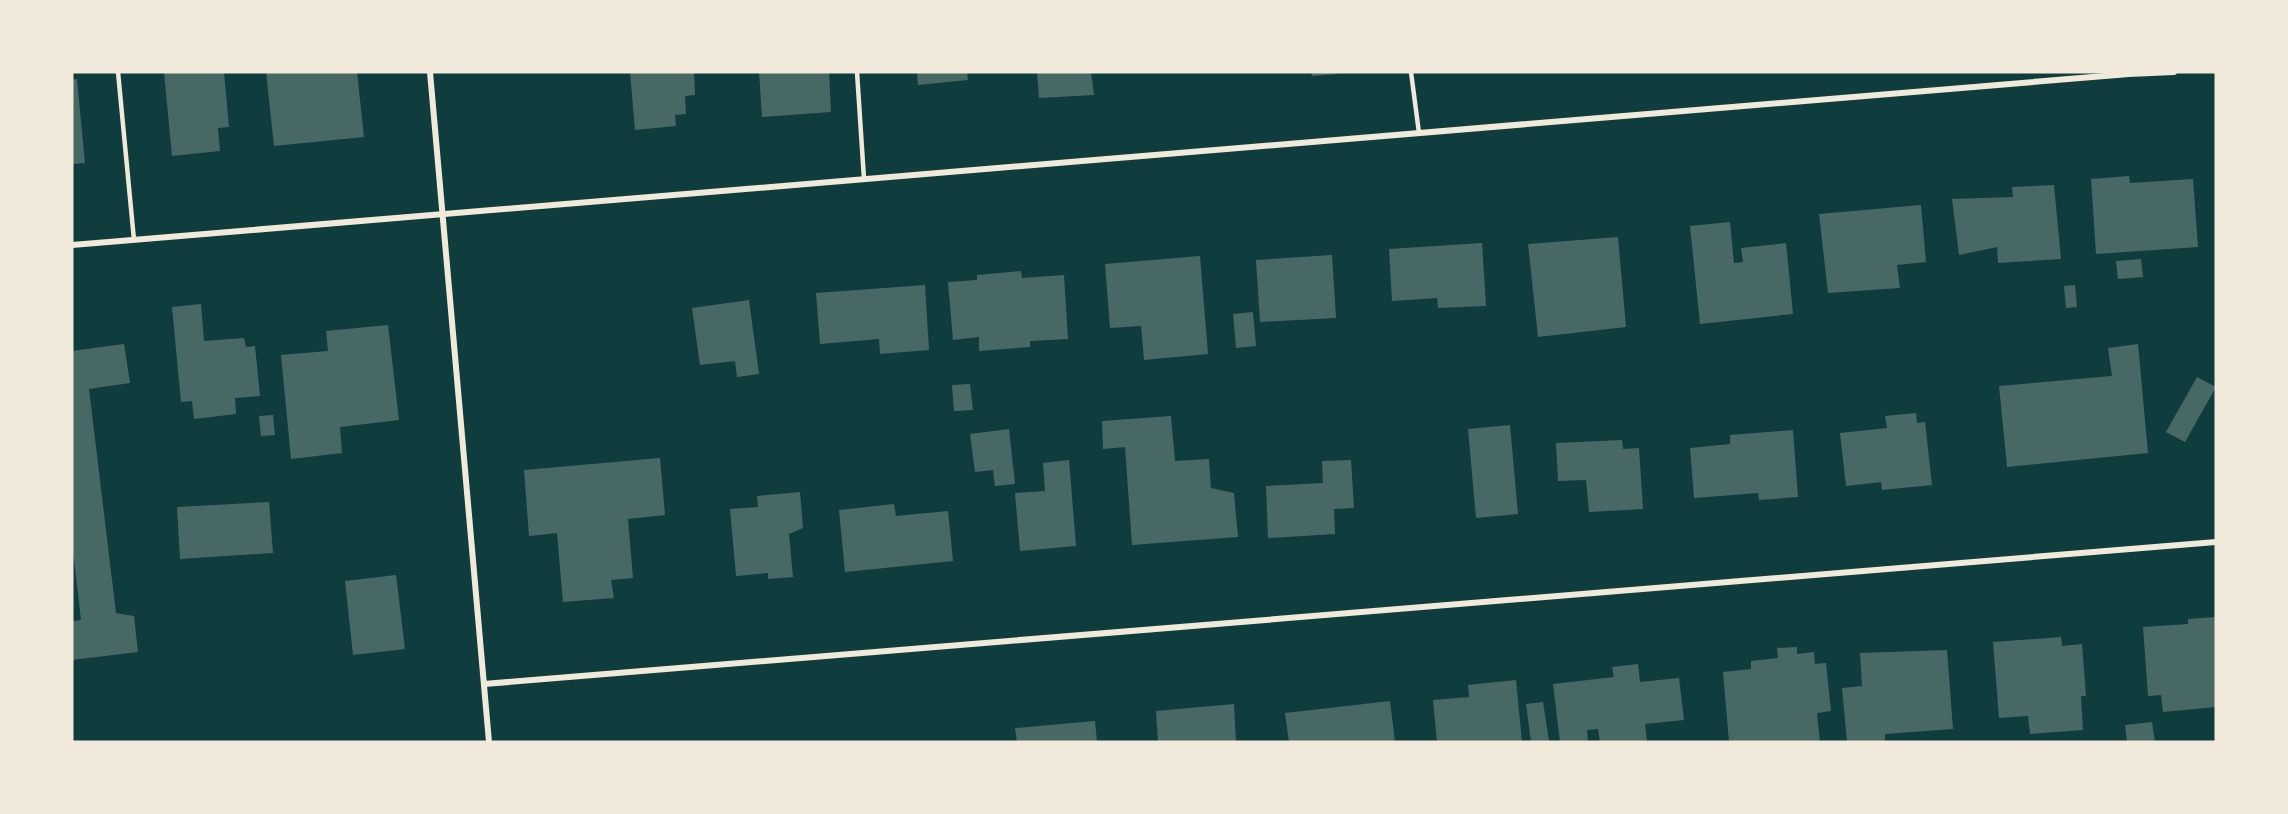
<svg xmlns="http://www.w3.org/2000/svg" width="2288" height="814" font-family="Poppins,sans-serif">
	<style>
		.building { fill: #486865 }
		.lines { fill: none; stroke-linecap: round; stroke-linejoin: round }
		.service { stroke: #f1e9da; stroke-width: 4.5 }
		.minor { stroke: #f1e9da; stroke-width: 6 }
	</style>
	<rect width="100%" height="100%" fill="#0f3d3e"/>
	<g class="building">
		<polygon points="164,72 224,72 229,127 218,128 220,151 172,156"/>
		<polygon points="266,72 357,72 364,137 274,146"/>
		<polygon points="630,72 694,72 695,95 685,96 686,114 675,115 676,126 635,130"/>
		<polygon points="759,72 829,72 831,112 762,117"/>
		<polygon points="917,72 967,72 968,80 918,85"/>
		<polygon points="1037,72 1091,72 1094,95 1039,98"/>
		<polygon points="1311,72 1337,72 1337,74 1312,76"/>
		<polygon points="77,79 85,163 72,164 72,80"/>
		<polygon points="2129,176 2130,183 2193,179 2198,247 2096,254 2091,179"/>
		<polygon points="2054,185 2061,259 1998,263 1997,247 1959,255 1952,199 2013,197 2012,187"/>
		<polygon points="1921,205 1926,262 1897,265 1900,288 1828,293 1819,214"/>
		<polygon points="1730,222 1734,263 1743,262 1741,248 1786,243 1793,314 1700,324 1690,226"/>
		<polygon points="1618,237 1626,327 1538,337 1528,244"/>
		<polygon points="1482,243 1486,306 1438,308 1437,298 1392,301 1389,249"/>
		<polygon points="1332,255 1336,318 1260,322 1256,260"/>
		<polygon points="1200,256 1208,354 1144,360 1141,326 1110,328 1105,264"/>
		<polygon points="2141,259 2143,277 2118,279 2116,261"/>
		<polygon points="1021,271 1022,278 1064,275 1068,339 1030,341 1030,347 979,351 979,337 953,340 948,282 977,280 977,275"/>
		<polygon points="925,285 929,350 880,354 879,339 820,344 816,293"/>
		<polygon points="2075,285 2077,307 2066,308 2064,286"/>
		<polygon points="749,300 759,374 737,377 735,361 700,365 692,308"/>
		<polygon points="201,304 204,341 244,338 246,347 255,346 260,396 235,398 236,414 194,419 192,401 181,402 172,307"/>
		<polygon points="1253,312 1256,346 1236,348 1233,314"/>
		<polygon points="388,325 399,420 340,427 342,453 291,459 281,355 328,351 326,331"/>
		<polygon points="124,344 130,383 89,389 116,613 134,616 138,652 72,660 72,621 81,620 72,542 72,351"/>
		<polygon points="2138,344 2148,453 2007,467 1999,386 2112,376 2108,348"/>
		<polygon points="2197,377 2216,387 2185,442 2166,432"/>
		<polygon points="970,384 973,410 954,411 952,385"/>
		<polygon points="1916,413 1917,423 1925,422 1932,485 1882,490 1881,482 1846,486 1840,433 1887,428 1885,416"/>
		<polygon points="273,415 275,435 261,436 259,416"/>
		<polygon points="1171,416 1175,461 1209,459 1211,488 1234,493 1238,537 1132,545 1125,447 1103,449 1102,421"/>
		<polygon points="1510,425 1518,514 1476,518 1468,429"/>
		<polygon points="1009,429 1015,484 995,486 993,470 975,472 970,434"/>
		<polygon points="1793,430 1798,497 1759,500 1758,493 1694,498 1690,448 1730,444 1730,435"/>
		<polygon points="1622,440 1623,449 1639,448 1643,509 1589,512 1586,480 1558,481 1556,443"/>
		<polygon points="660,458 665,515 628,519 633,578 611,580 614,598 563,602 557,533 529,536 524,470"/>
		<polygon points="1069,460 1076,546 1020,551 1015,493 1045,491 1043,463"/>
		<polygon points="1351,460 1354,508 1334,509 1335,534 1268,538 1266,486 1323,483 1322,461"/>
		<polygon points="800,492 803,528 789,534 793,577 768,579 768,573 736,576 730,509 758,507 757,496"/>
		<polygon points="269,502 273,553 180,559 177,507"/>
		<polygon points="894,504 896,516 948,511 953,561 845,572 839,510"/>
		<polygon points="396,575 405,649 353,655 345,581"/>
		<polygon points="2216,617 2216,707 2163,712 2161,695 2148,696 2143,627 2188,624 2188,619"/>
		<polygon points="2061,637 2062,646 2082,644 2086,696 2081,696 2083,730 2030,734 2028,716 1999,718 1993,642"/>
		<polygon points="1797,647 1797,654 1814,652 1815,664 1826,663 1831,711 1817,713 1820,742 1729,742 1723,672 1751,669 1751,661 1778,658 1777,648"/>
		<polygon points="1947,650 1953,729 1885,734 1885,742 1847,742 1842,688 1862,686 1860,653"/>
		<polygon points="1638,664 1640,682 1679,678 1684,720 1645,724 1647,742 1600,742 1598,729 1587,730 1588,742 1560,742 1553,684 1614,677 1612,667"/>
		<polygon points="1516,680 1522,742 1437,742 1433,700 1469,697 1468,685"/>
		<polygon points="1390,701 1395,742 1289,742 1285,713"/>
		<polygon points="1543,702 1549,741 1531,742 1526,704"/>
		<polygon points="1234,704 1236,742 1158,742 1156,711"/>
		<polygon points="1095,721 1097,742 1017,742 1015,728"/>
		<polygon points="2152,722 2155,742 2127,742 2125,725"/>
	</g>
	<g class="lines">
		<g class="service">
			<polyline points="118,72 134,240"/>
			<polyline points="857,72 864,179"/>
			<polyline points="1411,72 1419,133"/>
		</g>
		<g class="minor">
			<polyline points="430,72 489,742"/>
			<polyline points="72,245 2129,74 2174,72"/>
			<polyline points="484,684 2216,542"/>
		</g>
	</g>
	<rect width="2288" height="814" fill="none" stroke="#f1e9da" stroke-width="147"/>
</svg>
